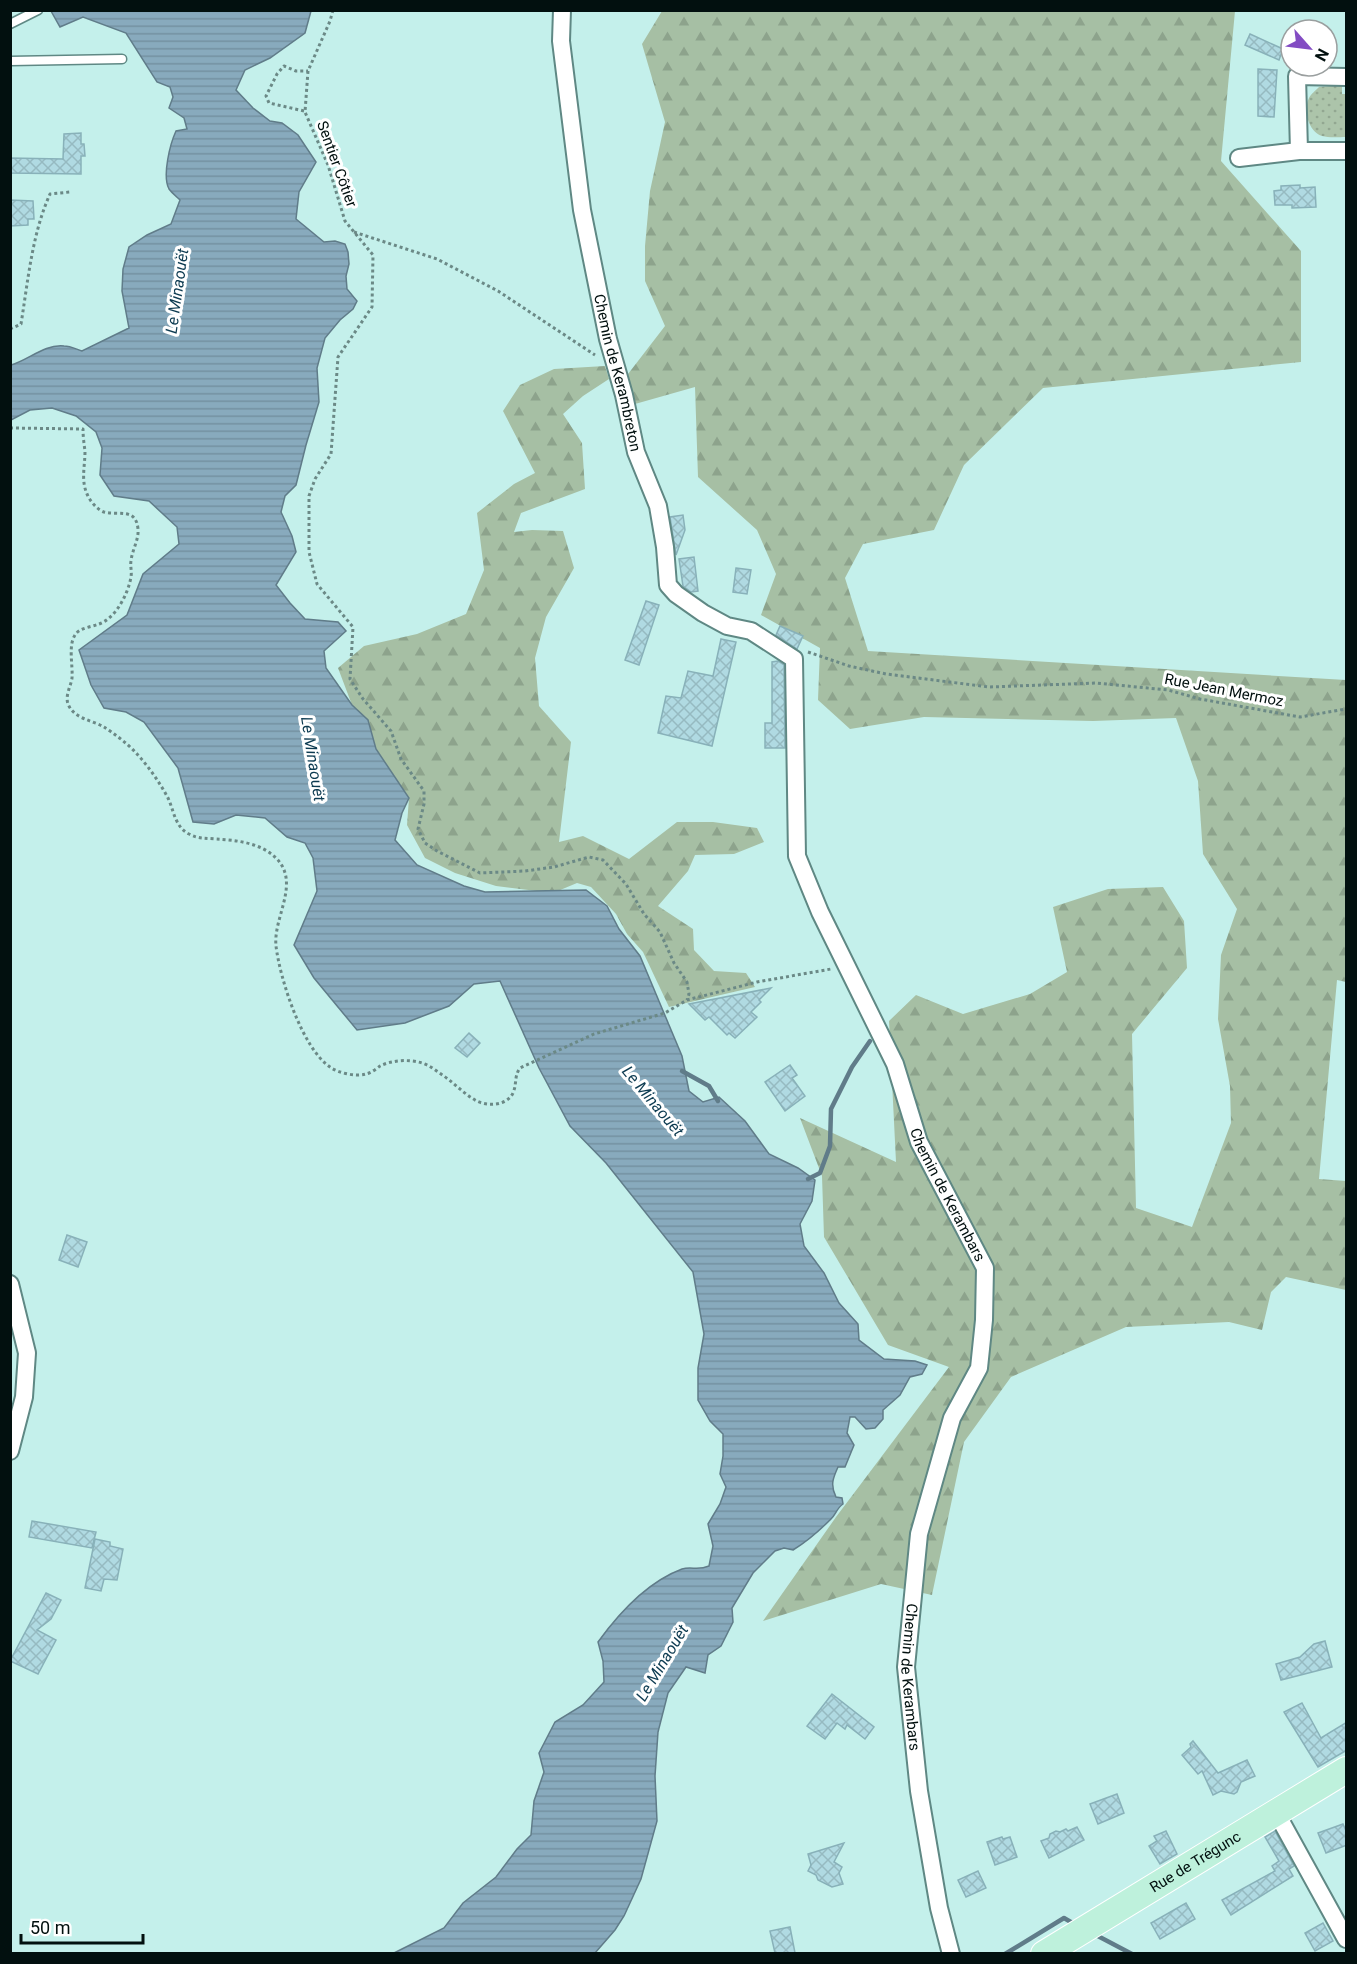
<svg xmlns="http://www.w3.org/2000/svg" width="1357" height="1964" font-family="Roboto,sans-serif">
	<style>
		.forest { fill: url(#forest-firs) }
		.park { fill: url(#park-dots) }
		.water { fill: url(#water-rules); stroke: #607c89; stroke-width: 1.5 }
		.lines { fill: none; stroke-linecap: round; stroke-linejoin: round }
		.stream { stroke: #607c89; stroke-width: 4.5 }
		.building { fill: url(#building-cross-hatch); stroke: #88b1b9; stroke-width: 1.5 }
		.lane-casing { stroke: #5f8884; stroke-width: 11 }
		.street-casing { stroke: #5f8884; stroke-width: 20 }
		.primary-casing { stroke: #fff; stroke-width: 28 }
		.path { stroke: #6b8986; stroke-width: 3; stroke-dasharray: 3 3; stroke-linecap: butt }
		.lane { stroke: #fff; stroke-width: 8 }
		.street { stroke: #fff; stroke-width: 16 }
		.primary { stroke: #bef1dc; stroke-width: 26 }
		.labels { text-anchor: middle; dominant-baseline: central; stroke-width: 6; stroke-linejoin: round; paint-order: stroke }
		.street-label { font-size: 15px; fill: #02100f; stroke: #fff }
		.water-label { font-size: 16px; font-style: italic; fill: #0d3b51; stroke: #fff }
	</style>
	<defs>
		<pattern id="forest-firs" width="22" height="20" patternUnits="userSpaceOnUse" patternTransform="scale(1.5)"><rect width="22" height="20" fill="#a6bfa4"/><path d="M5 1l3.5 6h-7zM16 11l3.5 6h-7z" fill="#8da38c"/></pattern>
		<pattern id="park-dots" width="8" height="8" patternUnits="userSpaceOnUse" patternTransform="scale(1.5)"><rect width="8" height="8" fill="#acc4aa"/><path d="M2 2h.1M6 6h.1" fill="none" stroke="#92a791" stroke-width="1.8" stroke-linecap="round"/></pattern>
		<pattern id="water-rules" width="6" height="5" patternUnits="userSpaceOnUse" patternTransform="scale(1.5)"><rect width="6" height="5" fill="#88aabd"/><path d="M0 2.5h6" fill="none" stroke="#7491a1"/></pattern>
		<pattern id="building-cross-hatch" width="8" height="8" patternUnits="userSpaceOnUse" patternTransform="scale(1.5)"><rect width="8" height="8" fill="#b0dae2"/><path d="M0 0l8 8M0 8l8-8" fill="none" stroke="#96bac1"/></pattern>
	</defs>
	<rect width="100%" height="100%" fill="#c4f0eb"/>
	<g class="forest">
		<polygon points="662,11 1235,11 1221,161 1301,251 1301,362 1043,388 964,465 934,530 863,544 845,578 868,651 1346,680 1346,982 1337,980 1319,1179 1346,1181 1346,1290 1286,1277 1271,1292 1262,1330 1229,1322 1126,1327 1011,1377 964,1442 932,1595 881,1584 763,1621 836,1517 949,1367 888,1345 824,1237 822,1176 800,1118 896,1162 889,1021 916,995 963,1014 1030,994 1067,972 1053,907 1108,889 1163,887 1184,921 1187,968 1132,1034 1136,1208 1192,1227 1231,1123 1230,1086 1218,1019 1221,955 1237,909 1203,854 1198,781 1176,718 1093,721 924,717 850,729 818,700 820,648 761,615 776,574 757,530 698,477 695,387 635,404 628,374 665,326 645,281 645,246 650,191 665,122 642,44"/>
		<polygon points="605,366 609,379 583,396 563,414 582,443 585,489 521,513 514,532 532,530 563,531 574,568 546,617 535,658 539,706 571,742 559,842 583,836 629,859 677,822 713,822 757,828 764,842 734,854 695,855 688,871 658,906 693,929 694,950 714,971 746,973 755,987 669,1007 643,952 627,934 616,914 591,887 577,883 553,893 496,886 455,873 425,858 407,825 409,798 376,749 368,720 352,705 338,668 364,646 417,634 466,614 484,570 477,513 514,484 535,473 503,411 520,385 554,369"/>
	</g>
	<path class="park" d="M1342,85v9h4v43c-7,0 -17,1 -24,-1 -14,-5 -19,-26 -13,-38 2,-4 7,-8 10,-11z"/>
	<path class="water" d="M51,11h260l-6,22 -35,25 -25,12 -9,20 17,18 17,13 12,2 16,12 18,27 -17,30 -3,27 28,23 11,-1 10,3 3,8 1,12 -3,12 1,13 10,12 -4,8 -13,11 -15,18 -8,30 2,34 -13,43 -10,40 -11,11 -4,16 11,24 4,16 -20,33 14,18 15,16 33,3 8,9 -22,20 2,17 26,37 16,15 8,29 33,49 -7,15 -7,27 22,25 47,21 21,6 101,-2 21,16 12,23 21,27 42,100 7,35 14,11 16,-5 26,24 24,33 29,14 17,12 -3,21 -12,23 4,22 20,27 15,30 19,21 1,16 25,19 31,2 12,4 -5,9 -12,3 -10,18 -17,15v9l-8,9 -9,1 -11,-12h-5l-3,16 7,12 -9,22h-7c-5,11 -8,18 -2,30l6,1 1,6c-6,4 -7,10 -12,15 -12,12 -23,22 -38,31l-9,-2 -9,3 -22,22 -21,35 1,14 -12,24 -13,9 -3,18 -19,-6 -18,26 -10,39 -3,44 2,45 -16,58 -17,37 -9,14 -20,23h-201l50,-25 19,-25 33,-26 21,-28 14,-14 3,-34 10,-29 -5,-19 16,-31 28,-17 21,-23 -1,-21 -5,-19c21,-29 49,-60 84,-73 10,-3 15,2 27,-3l4,-20 -5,-22 12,-20 6,-17 -6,-13 3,-18v-22l-13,-13 -12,-21v-32l6,-34 -11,-62 -87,-109 -36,-37 -31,-58 -39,-87 -26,3 -25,22 -44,17 -48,7 -43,-52 -20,-33 23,-54 -4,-33 -8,-15 -18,-6 -22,-19 -29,-3 -22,9 -21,-2 -15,-54 -34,-46 -18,-10 -22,-4 -13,-23 -12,-35 48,-35 16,-41 36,-30 -2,-17 -28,-26 -35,-5 -14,-21 2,-27 -6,-16 -20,-16 -24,-8 -22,2 -19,10v-55c18,-5 33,-21 53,-19 6,0 12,3 18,5l47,-23 -7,-37 1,-22 6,-22 18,-12 24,-11 9,-24c-3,-3 -8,-7 -11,-11 -7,-13 1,-45 7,-58l11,-2 -3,-11 -15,-10 4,-11 -3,-10 -13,-5 -31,-49 -43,-16 -23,10z"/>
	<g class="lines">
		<g class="stream">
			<polyline points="682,1071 709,1086 718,1101"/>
			<polyline points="808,1179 820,1173 830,1146 831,1109 852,1067 870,1041"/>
			<polyline points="1094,1934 1132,1954"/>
			<polyline points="1005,1954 1064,1918 1076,1925"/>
		</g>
	</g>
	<g class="building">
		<polygon points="1250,34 1283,49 1279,60 1245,45"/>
		<polygon points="1258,69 1277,70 1274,117 1258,116"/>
		<polygon points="81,133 81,144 84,144 85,156 81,156 81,174 10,173 10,158 63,159 64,134"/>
		<polygon points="1300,185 1300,188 1315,187 1316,207 1292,208 1292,205 1275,205 1274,191 1281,190 1281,186"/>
		<polygon points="10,200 33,201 34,219 28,219 28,225 10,226"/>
		<polygon points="683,515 685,530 676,555 670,517"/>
		<polygon points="694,557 698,591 691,592 683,586 679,559"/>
		<polygon points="736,568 751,570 747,594 733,592"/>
		<polygon points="646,601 659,605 639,665 625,660"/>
		<polygon points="780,626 803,636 797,649 776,635"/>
		<polygon points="721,639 736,642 712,746 658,733 666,696 681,698 688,671 713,676"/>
		<polygon points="778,661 784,665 785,748 765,748 765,723 772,723 772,662"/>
		<polygon points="771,988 759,1000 761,1002 751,1012 757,1017 735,1038 729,1033 727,1035 709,1017 705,1020 689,1004"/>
		<polygon points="469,1033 480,1043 467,1057 455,1048"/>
		<polygon points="790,1065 797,1075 792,1078 805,1096 785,1111 765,1082"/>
		<polygon points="67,1235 87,1242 78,1267 59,1260"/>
		<polygon points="32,1521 96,1532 92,1548 29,1537"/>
		<polygon points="95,1539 110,1542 110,1546 123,1549 117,1580 104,1579 101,1591 85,1588"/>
		<polygon points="46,1593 61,1600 51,1619 37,1630 56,1640 38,1674 10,1661"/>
		<polygon points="1325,1641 1332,1667 1281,1680 1276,1664 1300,1657 1314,1644"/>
		<polygon points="832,1694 874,1727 865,1739 847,1725 845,1729 837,1723 825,1739 807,1726"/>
		<polygon points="1302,1703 1321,1738 1347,1722 1347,1750 1318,1767 1284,1712"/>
		<polygon points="1193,1741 1218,1773 1247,1760 1255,1776 1241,1782 1237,1792 1234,1794 1221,1791 1213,1795 1202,1771 1198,1774 1182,1755 1191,1747 1190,1744"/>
		<polygon points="1117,1794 1124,1813 1098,1824 1090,1804"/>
		<polygon points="1343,1824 1347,1833 1347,1845 1326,1853 1318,1833"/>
		<polygon points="1077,1827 1084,1840 1049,1858 1041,1841 1049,1838 1050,1834 1056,1831 1060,1832 1066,1829 1068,1831"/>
		<polygon points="1166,1831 1177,1854 1160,1864 1149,1846 1157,1841 1154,1836"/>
		<polygon points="1275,1831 1294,1866 1289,1869 1293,1876 1231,1915 1222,1900 1275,1871 1272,1866 1279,1861 1265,1837"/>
		<polygon points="1002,1837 1003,1839 1010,1837 1017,1857 995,1865 987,1842"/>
		<polygon points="844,1843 834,1862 842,1867 839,1873 843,1884 832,1887 818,1880 816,1875 808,1871 811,1865 808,1854"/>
		<polygon points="978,1871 986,1888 966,1897 958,1880"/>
		<polygon points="1186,1903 1195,1919 1160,1939 1151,1923"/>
		<polygon points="1323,1923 1333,1941 1315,1951 1305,1933"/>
		<polygon points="790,1927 795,1953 775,1953 770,1931"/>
	</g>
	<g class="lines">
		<g class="lane-casing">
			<g id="lane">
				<polyline points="10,24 38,10"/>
				<polyline points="10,61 122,59"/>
			</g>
		</g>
		<g class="street-casing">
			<g id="street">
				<path id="s1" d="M562,10l-1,31 21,169 26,129 16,56 12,57 22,54 7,41 3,38 8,9 27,19 24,13 24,5 43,28 3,197 23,56 75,152 24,78 66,126 -1,52 -5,48 -27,50 -33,116 -13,133 13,124 20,117 12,46"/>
				<polyline points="1299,151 1297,76 1346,77"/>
				<polyline points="1239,158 1299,151 1346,151"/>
				<polyline points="10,1284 27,1353 24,1397 10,1451"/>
				<polyline points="1276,1812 1346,1939"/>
			</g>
		</g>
		<g class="primary-casing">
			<g id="primary">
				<path id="s2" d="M1044,1954l302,-184"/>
			</g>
		</g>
		<g class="path">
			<polyline points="333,10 330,21 308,71 305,112 328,165 345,221 373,255 372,307 338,357 331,454 315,479 309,496 309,552 317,584 353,627 350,679 363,699 391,731 401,759 424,791 424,804 418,829 425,843 437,851 480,873 525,871 554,867 589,857 603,860 626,884 644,914 660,932 674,963 687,982 689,994 687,1000"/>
			<polyline points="304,111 269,103 266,96 277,74 284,66 296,71 308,71"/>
			<polyline points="354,232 437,259 498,291 595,355"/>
			<path d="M10,329l11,-5c7,-43 11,-90 29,-130l20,-2"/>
			<path d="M10,428l73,1c0,7 1,15 2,22 0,17 -5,31 4,47 3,5 9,12 15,14 14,4 32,-5 34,17 1,11 -6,21 -7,32 -1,5 1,10 0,16 -3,17 -15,41 -32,47 -8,3 -20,4 -24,11 -7,11 -2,30 -3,43 -1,8 -7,17 -4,26 6,15 24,16 36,23 11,7 24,17 33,27 12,13 23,29 31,44 6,13 7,29 21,36 9,5 17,4 27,5 20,1 45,4 60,19 25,25 -3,59 0,88 4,33 26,102 54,121 8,6 26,10 36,7 5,-1 10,-5 14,-8 12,-6 29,-7 42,-3 7,2 13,7 19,11 12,8 22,19 34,26 11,7 32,6 38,-7 4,-9 1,-17 7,-25l74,-34 71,-21 22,-13 70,-18 74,-13"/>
			<polyline points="808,652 849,666 886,674 989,687 1096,683 1168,690 1200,699 1300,717 1346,709"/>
		</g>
		<use href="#lane" class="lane"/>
		<use href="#street" class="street"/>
		<use href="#primary" class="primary"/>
	</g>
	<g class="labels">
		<g class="street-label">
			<text transform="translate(337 164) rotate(70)">Sentier Côtier</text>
			<text stroke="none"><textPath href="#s1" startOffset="368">Chemin de Kerambreton</textPath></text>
			<text transform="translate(1224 690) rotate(11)">Rue Jean Mermoz</text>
			<text stroke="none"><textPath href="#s1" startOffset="1304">Chemin de Kerambars</textPath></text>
			<text stroke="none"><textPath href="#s1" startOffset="1808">Chemin de Kerambars</textPath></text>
			<text stroke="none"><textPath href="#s2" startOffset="177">Rue de Trégunc</textPath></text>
		</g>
		<g class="water-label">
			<text transform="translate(177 291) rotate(-82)">Le Minaouët</text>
			<text transform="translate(313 759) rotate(81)">Le Minaouët</text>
			<text transform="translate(653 1101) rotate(50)">Le Minaouët</text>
			<text transform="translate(662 1663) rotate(-59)">Le Minaouët</text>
		</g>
	</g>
	<rect width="1357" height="1964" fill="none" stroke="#02100f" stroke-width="24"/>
	<g transform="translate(1309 48) rotate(118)"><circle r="28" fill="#ffffff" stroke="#9a9f9f" stroke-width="1.5"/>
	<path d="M0-4.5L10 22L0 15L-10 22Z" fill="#834cc3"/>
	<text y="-9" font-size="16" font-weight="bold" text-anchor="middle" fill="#02100f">N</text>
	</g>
	<path d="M21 1934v9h122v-9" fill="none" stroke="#02100f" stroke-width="3"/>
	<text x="30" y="1934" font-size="18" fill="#02100f" stroke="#ffffff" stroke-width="4.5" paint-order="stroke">50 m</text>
</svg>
